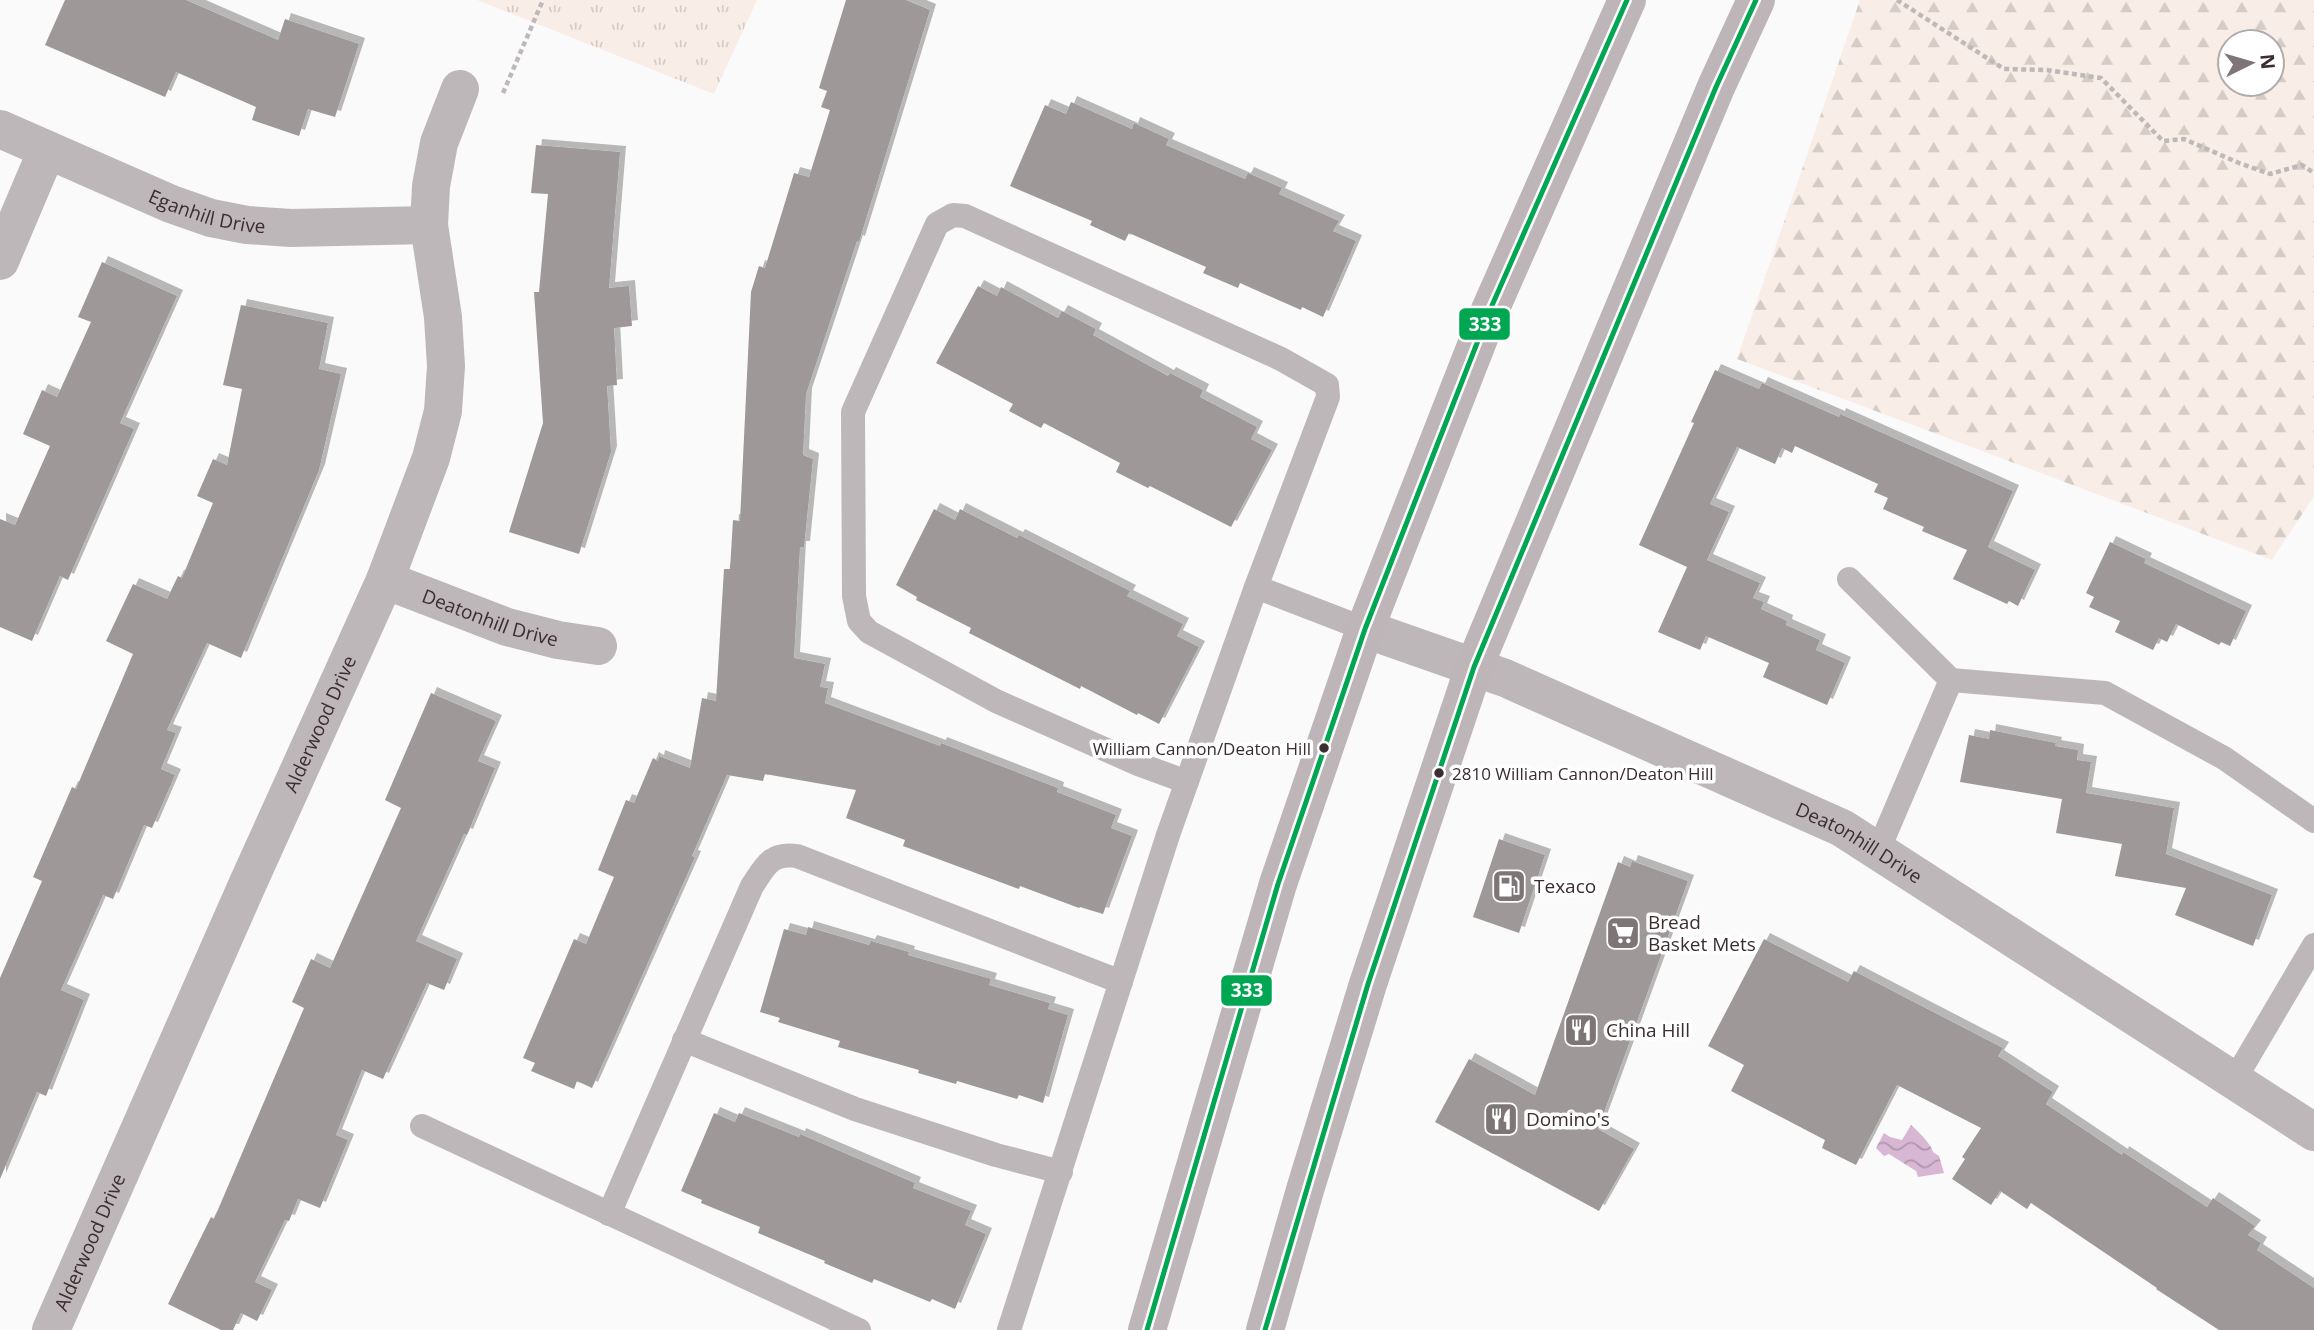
<svg xmlns="http://www.w3.org/2000/svg" width="2314" height="1330" font-family="'Open Sans',sans-serif">
	<style>
		.forest { fill: url(#forest-firs); fill-rule: evenodd }
		.park { fill: url(#park-tufts) }
		.water { fill: url(#water-waves) }
		.building { fill: #9e9898; filter: url(#shadow) }
		.lines { fill: none; stroke-linecap: round; stroke-linejoin: round }
		.path { stroke: #beb8b9; stroke-width: 4.5; stroke-dasharray: 5 3.5; stroke-linecap: butt }
		.lane { stroke: #beb7ba; stroke-width: 24 }
		.street { stroke: #beb7ba; stroke-width: 38 }
		.secondary { stroke: #beb5b9; stroke-width: 38 }
		.bus-1-casing { stroke: #fff; stroke-width: 10 }
		.bus-1 { stroke: #00a651; stroke-width: 5 }
		.bus-dot { fill: #3c2d2f; stroke: #fff; stroke-width: 2.5 }
		.labels { text-anchor: middle; dominant-baseline: central; stroke-width: 7; stroke-linejoin: round; paint-order: stroke }
		.bus-label { font-size: 17px; fill: #3c2d2f; stroke: #fff; text-anchor: end }
		.street-label { font-size: 19px; fill: #3c2d2f; stroke: #fff }
		.poi-label { font-size: 19px; fill: #3c2d2f; stroke: #fff; text-anchor: start }
		.line-badge { stroke: #fff; stroke-width: 2.5 }
		.badge-label { font-size: 19px; text-anchor: middle; font-weight: bold; fill: #fff }
	</style>
	<defs>
		<pattern id="forest-firs" width="22" height="20" patternUnits="userSpaceOnUse" patternTransform="scale(1.75)"><rect width="22" height="20" fill="#f9ede7"/><path d="M5 1l3.5 6h-7zM16 11l3.5 6h-7z" fill="#d6ccc6"/></pattern>
		<pattern id="park-tufts" width="24" height="20" patternUnits="userSpaceOnUse" patternTransform="scale(1.75)"><rect width="24" height="20" fill="#f9ede7"/><path d="M3 7l-1-3M5 7V3M7 7l1-3M15 17l-1-3M17 17v-4M19 17l1-3" fill="none" stroke="#d6ccc6"/></pattern>
		<pattern id="water-waves" width="16" height="10" patternUnits="userSpaceOnUse" patternTransform="scale(1.75)"><rect width="16" height="10" fill="#d8b7d4"/><path d="M0 5q4-4 8 0t8 0" fill="none" stroke="#b095ac"/></pattern>
		<filter id="shadow"><feDropShadow dx="6" dy="-6" stdDeviation="0" flood-color="#0004"/></filter>
	</defs>
	<rect width="100%" height="100%" fill="#fafafa"/>
	<path class="forest" d="M1860,0h454v496l-42,64 -535,-201zM2272,42v42h-42v-42z"/>
	<polygon class="park" points="477,0 757,0 714,94"/>
	<path class="water" d="M1911,1125c6,5 21,20 22,27l6,4 5,17 -26,4 -2,-6 -27,-17 -5,2 -8,-8 8,-15 6,4 12,3z"/>
	<g class="building">
		<polygon points="65,0 186,0 278,40 285,19 359,44 335,117 308,109 299,136 252,120 256,107 176,72 165,97 45,45"/>
		<polygon points="846,0 906,0 930,10 859,242 857,241 806,394 803,455 813,459 804,547 800,547 794,658 825,664 820,687 828,688 825,703 940,746 941,743 1058,788 1057,792 1116,815 1111,828 1132,836 1103,914 1080,907 1079,908 1020,886 1019,889 903,846 905,840 846,818 856,790 765,774 763,781 727,775 692,856 695,857 592,1088 577,1081 574,1089 531,1071 535,1063 523,1058 574,939 586,944 614,877 598,870 626,800 634,803 653,758 658,761 659,756 690,768 702,698 716,701 724,569 730,569 733,520 740,521 751,292 759,266 765,268 794,173 809,177 830,110 821,107 827,91 819,88"/>
		<polygon points="1071,102 1132,129 1134,123 1169,139 1166,145 1245,179 1248,173 1282,188 1279,194 1339,221 1333,231 1356,241 1323,317 1302,307 1301,310 1240,283 1238,288 1203,273 1206,267 1129,233 1125,241 1090,225 1092,221 1010,186 1045,105 1066,114"/>
		<polygon points="536,145 620,152 609,288 629,286 632,326 614,328 617,385 607,386 611,452 579,554 509,532 543,423 534,292 539,292 548,194 531,193"/>
		<polygon points="102,262 177,296 120,423 134,429 68,580 60,576 32,641 0,627 0,519 15,525 50,446 23,434 42,390 57,397 91,322 78,317"/>
		<polygon points="978,286 997,296 1001,287 1058,318 1062,311 1096,329 1093,335 1168,376 1170,373 1203,390 1200,397 1257,427 1251,439 1272,450 1231,527 1150,486 1148,488 1116,472 1120,463 1044,423 1041,428 1009,411 1013,404 936,363"/>
		<polygon points="241,305 328,323 319,369 341,374 319,470 241,658 207,643 167,730 176,733 161,769 175,775 152,828 144,825 113,899 103,895 61,990 84,1000 46,1096 37,1092 0,1179 0,978 42,881 33,877 72,787 76,789 133,654 106,641 133,584 167,599 178,576 182,578 213,503 197,496 213,459 227,465 242,389 223,385"/>
		<polygon points="1715,370 1759,389 1762,383 1839,417 1840,414 2013,491 1988,547 2035,570 2018,606 2009,601 2007,604 1953,579 1967,550 1922,531 1924,527 1883,509 1888,498 1874,492 1878,484 1795,446 1792,453 1782,448 1775,464 1737,447 1710,504 1729,512 1707,560 1760,583 1753,598 1764,602 1761,609 1787,621 1786,625 1820,640 1816,650 1845,663 1827,705 1763,677 1769,663 1706,636 1700,650 1658,632 1687,567 1639,545 1694,423 1691,422"/>
		<polygon points="934,509 955,520 960,509 1017,538 1019,535 1130,591 1127,596 1183,624 1177,636 1199,647 1159,724 1138,713 1137,715 1081,686 1080,689 969,633 971,628 916,600 917,597 896,585"/>
		<polygon points="2110,542 2146,559 2144,563 2246,611 2230,646 2221,642 2219,645 2176,624 2167,642 2159,638 2153,650 2115,632 2120,621 2089,607 2094,597 2086,593"/>
		<polygon points="431,693 496,721 478,761 495,768 467,835 464,834 416,941 457,959 444,990 427,983 383,1079 362,1070 336,1135 348,1140 320,1208 298,1199 289,1221 285,1220 255,1282 272,1290 257,1321 241,1313 233,1330 221,1330 168,1304 211,1217 214,1219 304,1008 292,1002 311,959 330,968 401,808 385,800"/>
		<polygon points="1990,730 2056,743 2055,746 2078,750 2077,760 2091,762 2086,793 2174,808 2166,854 2272,895 2253,946 2175,915 2186,888 2115,876 2122,844 2056,833 2062,799 1960,782 1969,735 1989,739"/>
		<polygon points="1499,839 1545,855 1519,933 1473,917"/>
		<polygon points="1632,861 1688,881 1598,1129 1634,1149 1599,1211 1435,1122 1469,1059 1535,1095 1618,862 1630,867"/>
		<polygon points="808,927 869,945 871,941 909,952 908,955 991,979 989,985 1050,1003 1048,1009 1068,1015 1043,1103 1019,1095 1017,1099 957,1081 956,1084 918,1073 919,1070 838,1047 840,1041 778,1022 780,1018 760,1012 784,929 806,935"/>
		<polygon points="1764,939 1848,982 1854,971 2003,1048 1998,1056 2053,1092 2046,1104 2122,1155 2123,1152 2207,1207 2213,1198 2255,1226 2248,1235 2261,1243 2257,1250 2314,1288 2314,1330 2219,1330 2156,1289 2157,1288 2031,1203 2027,1209 2000,1191 1991,1205 1952,1179 1965,1159 1962,1157 1981,1128 1897,1085 1856,1165 1822,1148 1825,1140 1731,1091 1744,1065 1708,1046"/>
		<polygon points="714,1113 735,1122 739,1113 799,1137 800,1134 915,1183 913,1188 971,1211 965,1225 986,1234 955,1309 932,1299 930,1302 874,1279 872,1283 824,1263 825,1261 758,1233 760,1227 701,1203 702,1200 681,1191"/>
	</g>
	<g class="lines">
		<g class="path">
			<polyline points="1897,0 2004,69 2047,70 2101,78 2163,141 2184,139 2239,163 2270,174 2302,165 2314,173"/>
			<polyline points="503,93 543,0"/>
		</g>
		<g class="lane">
			<polyline points="1849,579 1951,680 1878,851"/>
			<polyline points="1256,587 1365,629"/>
			<polyline points="1951,680 2105,693 2224,758 2314,821"/>
			<polyline points="684,1040 855,1109 996,1155 1061,1172"/>
			<polyline points="2235,1079 2314,945"/>
			<polyline points="422,1126 859,1330"/>
			<path d="M609,1214l143,-328c13,-19 18,-34 45,-30l324,126"/>
			<polyline points="1009,1330 1168,835 1256,587 1328,397 1327,385 1281,359 965,216 953,215 937,224 853,412 854,596 859,621 869,632 996,701 1138,764 1187,782"/>
		</g>
		<g class="street">
			<path id="s1" d="M0,129l171,75 40,14 36,7 44,3 138,-3"/>
			<polyline points="0,261 47,150"/>
			<path id="s2" d="M385,580l122,47 51,13 40,6"/>
			<path id="s3" d="M1365,629l140,49 337,150 472,304"/>
			<path id="s4" d="M51,1330l197,-447 137,-303 46,-122 12,-47 3,-45 -3,-49 -14,-92 2,-39 8,-43 21,-54"/>
		</g>
		<g class="secondary">
			<polyline points="1147,1330 1278,884 1365,629 1490,310 1627,0"/>
			<polyline points="1265,1330 1305,1190 1368,984 1474,667 1716,87 1756,0"/>
		</g>
		<g class="bus-1-casing">
			<g id="bus-1">
				<polyline points="1147,1330 1278,884 1365,629 1490,310 1627,0"/>
				<polyline points="1265,1330 1368,984 1474,667 1716,87 1756,0"/>
			</g>
		</g>
		<use href="#bus-1" class="bus-1"/>
	</g>
	<defs>
		<g id="fuel-square" transform="scale(1.75)"><rect x="-9" y="-9" width="18" height="18" rx="4" fill="#7e7576" stroke="#fff"/><path d="M-5.5-6h7V0h2V4h1.3V-2.5L3-4.5l.8-.8L6-3V5H2.5V1h-1V6h-7ZM-4.2-4.7v3.2H.2V-4.7Z" fill="#fff"/></g>
		<g id="supermarket-square" transform="scale(1.75)"><rect x="-9" y="-9" width="18" height="18" rx="4" fill="#7e7576" stroke="#fff"/><path d="M-6-5.5h2.5l.6 2H6L4.5 2H-2.5L-4.4-4H-6ZM-1.5 3.2a1.3 1.3 0 1 0 .1 0ZM3 3.2a1.3 1.3 0 1 0 .1 0Z" fill="#fff"/></g>
		<g id="restaurant-square" transform="scale(1.75)"><rect x="-9" y="-9" width="18" height="18" rx="4" fill="#7e7576" stroke="#fff"/><path d="M-5-6h1v4h1v-4h1v4h1v-4h1v5L-1.5 .5V6h-2V.5L-5-1ZM5-6V6H3V1.5H1.5Q1.5-4 5-6Z" fill="#fff"/></g>
	</defs>
	<g fill-rule="evenodd">
		<use href="#fuel-square" x="1509" y="886"/>
		<use href="#supermarket-square" x="1623" y="933"/>
		<use href="#restaurant-square" x="1581" y="1030"/>
		<use href="#restaurant-square" x="1501" y="1119"/>
	</g>
	<g class="bus-dot">
		<circle cx="1324" cy="748" r="6"/>
		<circle cx="1439" cy="773" r="6"/>
	</g>
	<g class="labels">
		<g class="bus-label">
			<text x="1311" y="748">William Cannon/Deaton Hill</text>
			<text x="1452" y="773" text-anchor="start">2810 William Cannon/Deaton Hill</text>
		</g>
		<g class="street-label">
			<text stroke="none"><textPath href="#s1" startOffset="224">Eganhill Drive</textPath></text>
			<text stroke="none"><textPath href="#s2" startOffset="112">Deatonhill Drive</textPath></text>
			<text stroke="none"><textPath href="#s4" startOffset="663">Alderwood Drive</textPath></text>
			<text stroke="none"><textPath href="#s3" startOffset="539">Deatonhill Drive</textPath></text>
			<text stroke="none"><textPath href="#s4" startOffset="96">Alderwood Drive</textPath></text>
		</g>
		<g class="poi-label">
			<text x="1534" y="886">Texaco</text>
			<text x="1648" y="922">Bread<tspan x="1648" dy="22">Basket Mets</tspan></text>
			<text x="1606" y="1030">China Hill</text>
			<text x="1526" y="1119">Domino's</text>
		</g>
	</g>
	<g class="line-badge">
		<rect x="1458" y="307" width="53" height="34" rx="7" fill="#00a651"/>
		<rect x="1220" y="974" width="53" height="33" rx="7" fill="#00a651"/>
	</g>
	<g class="badge-label">
		<text x="1485" y="331">333</text>
		<text x="1247" y="997">333</text>
	</g>
	<g transform="translate(2251 63) rotate(85)"><circle r="33" fill="#ffffff" stroke="#b1abac" stroke-width="2"/>
	<path d="M0-5L12 26L0 18L-12 26Z" fill="#7e7576"/>
	<text y="-10" font-size="19" font-weight="bold" text-anchor="middle" fill="#3c2d2f">N</text>
	</g>
</svg>
